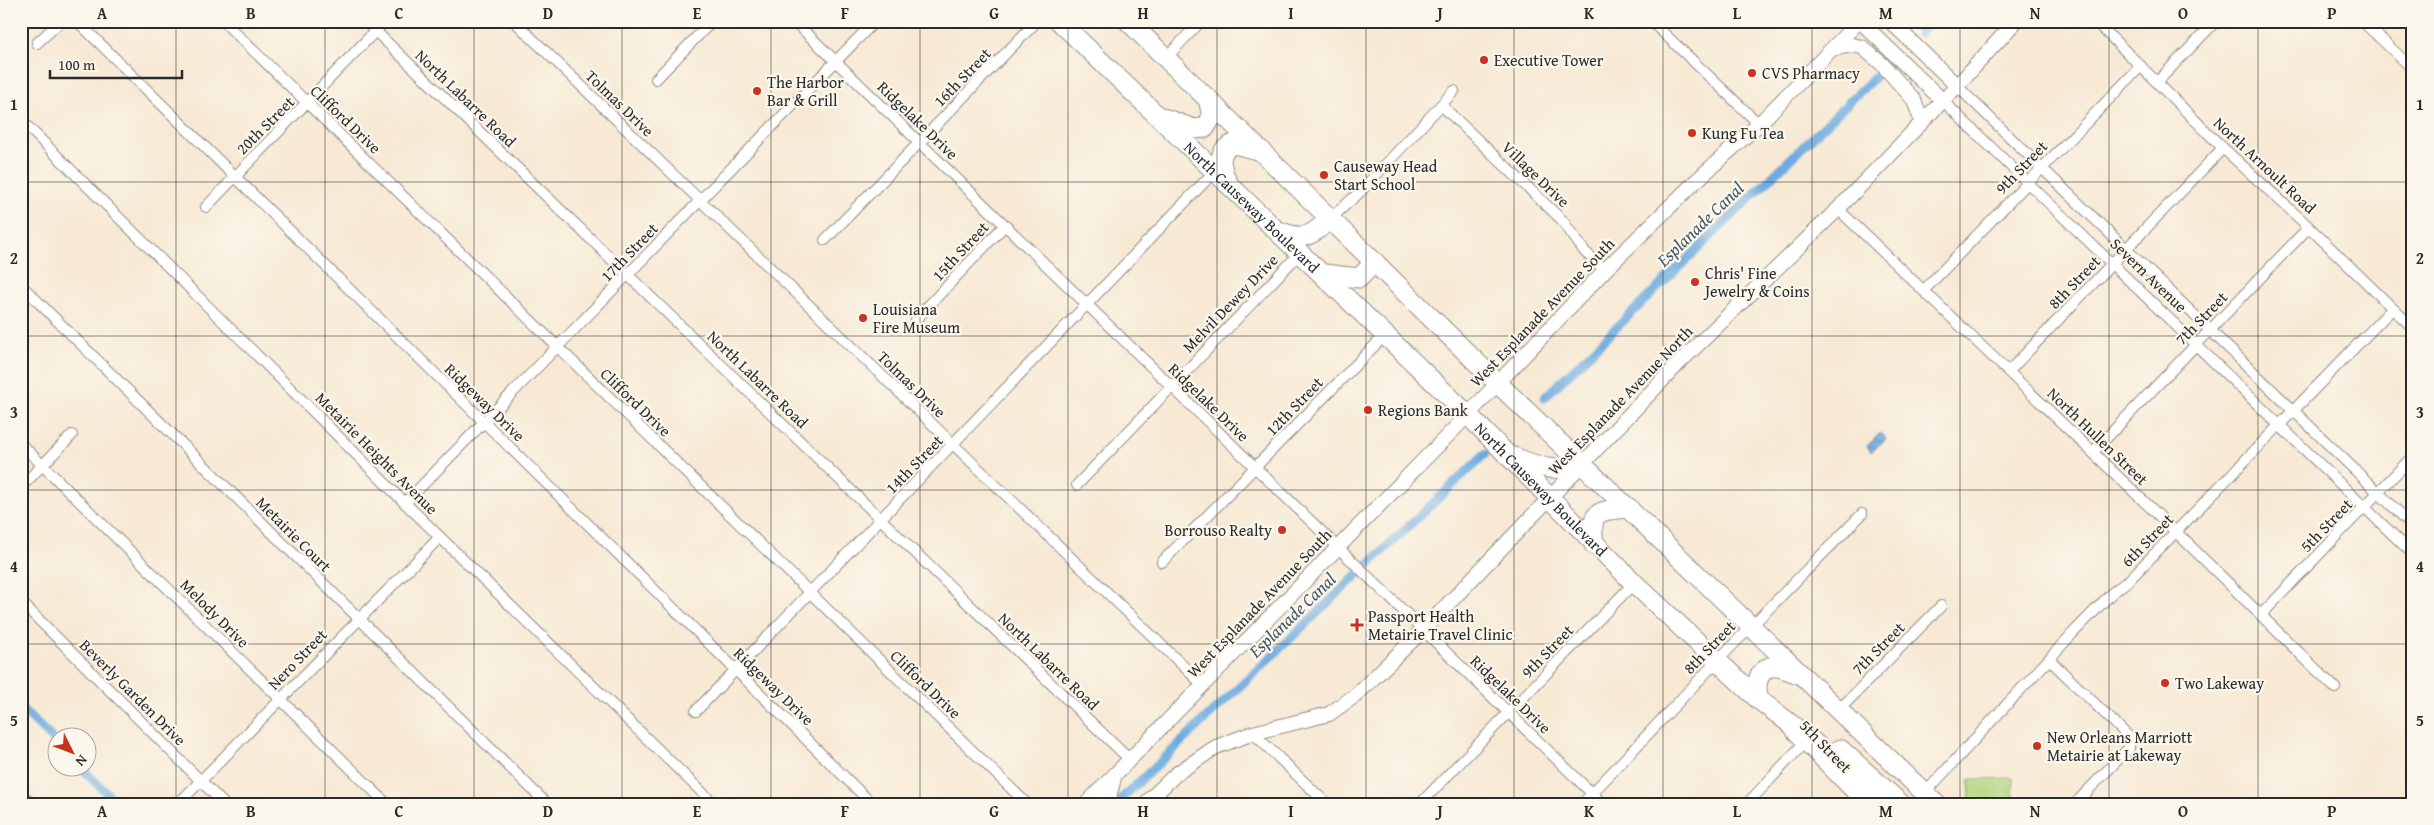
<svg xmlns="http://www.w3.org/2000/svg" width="2434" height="825" font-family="'Gentium Book Plus',serif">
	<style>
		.grass { fill: #b2d882; stroke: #6e8256 }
		.water { fill: url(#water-rules); stroke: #4c6b85 }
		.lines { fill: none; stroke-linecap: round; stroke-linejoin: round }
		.canal { stroke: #6cabdf; stroke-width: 9 }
		.street-casing { stroke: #918a80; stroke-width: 12 }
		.secondary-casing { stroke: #918a80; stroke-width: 16 }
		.highway-casing { stroke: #918a80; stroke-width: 21 }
		.street { stroke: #fff; stroke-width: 10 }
		.secondary { stroke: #fff; stroke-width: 14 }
		.highway { stroke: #fff; stroke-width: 19 }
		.grid { fill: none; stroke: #2b2b2b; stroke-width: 1; stroke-opacity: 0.55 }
		.poi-dot { fill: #c8321e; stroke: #fbf7ec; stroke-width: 2 }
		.labels { text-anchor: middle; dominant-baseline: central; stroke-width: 4.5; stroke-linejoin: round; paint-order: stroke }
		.poi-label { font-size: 16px; fill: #2b2b2b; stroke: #fbf7ec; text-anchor: start }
		.street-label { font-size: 16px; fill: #2b2b2b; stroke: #fbf7ec }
		.water-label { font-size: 18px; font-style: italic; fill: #42586a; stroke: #fbf7ec }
		.neatline { fill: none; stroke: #2b2b2b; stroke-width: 2 }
		.grid-label { font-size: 16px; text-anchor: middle; font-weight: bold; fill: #2b2b2b }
	</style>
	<defs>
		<pattern id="water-rules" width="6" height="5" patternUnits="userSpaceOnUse" patternTransform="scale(1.25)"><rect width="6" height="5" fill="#6cabdf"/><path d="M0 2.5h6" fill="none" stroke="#598bb5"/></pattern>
	</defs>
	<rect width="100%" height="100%" fill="#fbf7ec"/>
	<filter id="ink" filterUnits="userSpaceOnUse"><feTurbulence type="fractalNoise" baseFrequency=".02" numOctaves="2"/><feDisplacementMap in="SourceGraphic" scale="10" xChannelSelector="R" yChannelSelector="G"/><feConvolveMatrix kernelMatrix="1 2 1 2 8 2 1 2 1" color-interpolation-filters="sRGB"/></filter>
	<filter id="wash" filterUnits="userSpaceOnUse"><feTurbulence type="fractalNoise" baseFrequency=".0096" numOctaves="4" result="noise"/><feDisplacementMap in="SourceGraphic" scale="20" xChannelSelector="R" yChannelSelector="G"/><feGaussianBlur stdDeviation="1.12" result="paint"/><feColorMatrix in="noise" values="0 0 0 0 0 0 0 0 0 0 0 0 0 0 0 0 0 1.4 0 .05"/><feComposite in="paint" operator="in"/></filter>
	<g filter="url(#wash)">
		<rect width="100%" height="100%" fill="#f7e9d4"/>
		<polygon class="grass" points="2013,778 2013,800 2026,800 2026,804 1983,804 1982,801 1970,801 1969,779"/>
		<polygon class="water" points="1879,434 1882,434 1886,439 1871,452 1867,446"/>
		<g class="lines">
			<g class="canal">
				<polyline points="1920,33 1931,21"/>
				<polyline points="1544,398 1878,74"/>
				<polyline points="21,708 58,744"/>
				<polyline points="81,768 118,804"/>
				<polyline points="1121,799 1485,454"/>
			</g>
		</g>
	</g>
	<g filter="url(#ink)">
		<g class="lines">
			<g class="street-casing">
				<g id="street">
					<polyline points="77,21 872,804"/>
					<polyline points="223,21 1027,804"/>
					<polyline points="365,21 1129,759"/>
					<polyline points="514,21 1203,685"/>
					<polyline points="794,21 1603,804"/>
					<polyline points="1651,21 1759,124"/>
					<polyline points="2095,21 2223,148 2309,227 2413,328"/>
					<polyline points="2362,21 2413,69"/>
					<polyline points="37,43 61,21"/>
					<polyline points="1166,58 1201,21"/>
					<polyline points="656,79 712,21"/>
					<polyline points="2157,82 2216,21"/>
					<polyline points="1957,86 2413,526"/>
					<polyline points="1943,101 2413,554"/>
					<polyline points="1441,105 1562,220 1585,252 1605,270"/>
					<polyline points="21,120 405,503 714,804"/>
					<polyline points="206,207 385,21"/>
					<polyline points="1838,209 2176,532 2335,688"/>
					<polyline points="1331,218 1360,192 1454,91"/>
					<polyline points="825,240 1037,21"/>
					<polyline points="21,285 547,804"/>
					<polyline points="1924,290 2141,66"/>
					<polyline points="916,319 1005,225"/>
					<polyline points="2009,371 2223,148"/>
					<polyline points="21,444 387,804"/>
					<polyline points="2093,452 2309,227"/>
					<polyline points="1077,485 1301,252"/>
					<polyline points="21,487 72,435"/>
					<polyline points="405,503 875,21"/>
					<polyline points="1162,562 1385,335"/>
					<polyline points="21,602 224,804"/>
					<polyline points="2261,615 2413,456"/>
					<polyline points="2050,660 2129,737 2129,748 2075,804"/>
					<polyline points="696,711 1214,172"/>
					<polyline points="1838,711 1941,606"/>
					<polyline points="1253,733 1327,804"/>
					<polyline points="1792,733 1862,804"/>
					<polyline points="1156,793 1167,804"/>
					<polyline points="1925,793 2073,633 2112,593 2129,580 2392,309"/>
					<polyline points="21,794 32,804"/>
					<polyline points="178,804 440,537"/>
					<polyline points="1420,804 1634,583"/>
					<polyline points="1582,804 1717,661 1862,514"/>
					<polyline points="1747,804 1806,741"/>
				</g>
			</g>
			<g class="secondary-casing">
				<g id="secondary">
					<polyline points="1860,21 1943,101"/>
					<polyline points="1890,21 1957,86"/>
					<polyline points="1832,49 1852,45 1862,47 1882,64 1914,100 1922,123"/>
					<polyline points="1086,804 1459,424 1605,270 1695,182 1759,124 1859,21"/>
					<polyline points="1113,804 1109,797 1114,778"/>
					<polyline points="1145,804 1176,774 1216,747 1253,733 1329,714 1356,695 1423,630 1680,362 1838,209 1957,86 2016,21"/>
				</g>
			</g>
			<g class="highway-casing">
				<g id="highway">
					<path id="s1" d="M1059,21l409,394 166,168 124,116 51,39 70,66"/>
					<polyline points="1128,21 1512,397 1936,804"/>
					<polyline points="1163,118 1194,129 1205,128 1212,117 1208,98"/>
					<path d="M1228,184c-6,-14 -14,-33 6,-40l28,7"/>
					<path d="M1279,231c26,11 33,4 52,-13"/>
					<polyline points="1324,274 1359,278 1375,262"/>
					<path d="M1514,457c26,10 40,17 68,6"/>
					<path d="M1594,545c-4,-35 2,-34 35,-37"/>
					<path d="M1758,699c-2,-14 -2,-24 11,-32h10l20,7"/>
					<polyline points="1840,749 1901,804"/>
				</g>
			</g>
			<use href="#street" class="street"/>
			<use href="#secondary" class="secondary"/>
			<use href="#highway" class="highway"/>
		</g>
	</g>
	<path class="grid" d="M176,21v783M325,21v783M474,21v783M622,21v783M771,21v783M920,21v783M1068,21v783M1217,21v783M1366,21v783M1514,21v783M1663,21v783M1812,21v783M1960,21v783M2109,21v783M2258,21v783M21,182h2392M21,336h2392M21,490h2392M21,644h2392"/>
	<g class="poi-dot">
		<circle cx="1484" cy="60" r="5"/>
		<circle cx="1752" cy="73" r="5"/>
		<circle cx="757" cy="91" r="5"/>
		<circle cx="1692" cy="133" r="5"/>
		<circle cx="1324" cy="175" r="5"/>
		<circle cx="1695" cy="282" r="5"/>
		<circle cx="863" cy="318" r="5"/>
		<circle cx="1368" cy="410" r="5"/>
		<circle cx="1282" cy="530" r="5"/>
		<path d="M1354.5 617.5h5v5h5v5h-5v5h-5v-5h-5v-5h5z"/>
		<circle cx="2165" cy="683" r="5"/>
		<circle cx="2037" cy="746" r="5"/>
	</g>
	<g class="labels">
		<g class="poi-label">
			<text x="1494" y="60">Executive Tower</text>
			<text x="1762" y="73">CVS Pharmacy</text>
			<text x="767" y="82">The Harbor<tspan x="767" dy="18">Bar &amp; Grill</tspan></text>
			<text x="1702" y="133">Kung Fu Tea</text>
			<text x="1334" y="166">Causeway Head<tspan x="1334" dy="18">Start School</tspan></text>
			<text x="1705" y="273">Chris' Fine<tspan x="1705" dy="18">Jewelry &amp; Coins</tspan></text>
			<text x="873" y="309">Louisiana<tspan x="873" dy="18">Fire Museum</tspan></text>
			<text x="1378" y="410">Regions Bank</text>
			<text x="1272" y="530" text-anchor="end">Borrouso Realty</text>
			<text x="1368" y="616">Passport Health<tspan x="1368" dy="18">Metairie Travel Clinic</tspan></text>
			<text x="2175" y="683">Two Lakeway</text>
			<text x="2047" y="737">New Orleans Marriott<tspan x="2047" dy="18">Metairie at Lakeway</tspan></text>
		</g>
		<g class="street-label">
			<text transform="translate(962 77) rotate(-46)">16th Street</text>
			<text transform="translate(466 98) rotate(44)">North Labarre Road</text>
			<text transform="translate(620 103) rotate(44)">Tolmas Drive</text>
			<text transform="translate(346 119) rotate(44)">Clifford Drive</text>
			<text transform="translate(918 120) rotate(44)">Ridgelake Drive</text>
			<text transform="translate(265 125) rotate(-45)">20th Street</text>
			<text transform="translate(2265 165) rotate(43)">North Arnoult Road</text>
			<text transform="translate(2021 167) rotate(-46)">9th Street</text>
			<text transform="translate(1536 174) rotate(44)">Village Drive</text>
			<text stroke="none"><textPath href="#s1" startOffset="268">North Causeway Boulevard</textPath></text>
			<text transform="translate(960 251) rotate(-47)">15th Street</text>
			<text transform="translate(629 252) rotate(-46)">17th Street</text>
			<text transform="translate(2149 275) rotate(44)">Severn Avenue</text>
			<text transform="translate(2074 282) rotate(-46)">8th Street</text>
			<text transform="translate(1230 303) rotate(-46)">Melvil Dewey Drive</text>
			<text transform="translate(1542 312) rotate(-46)">West Esplanade Avenue South</text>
			<text transform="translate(2201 318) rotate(-46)">7th Street</text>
			<text transform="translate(758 379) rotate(44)">North Labarre Road</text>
			<text transform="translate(912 384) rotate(44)">Tolmas Drive</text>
			<text transform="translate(1620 400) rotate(-46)">West Esplanade Avenue North</text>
			<text transform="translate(485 402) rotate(44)">Ridgeway Drive</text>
			<text transform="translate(636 402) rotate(44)">Clifford Drive</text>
			<text transform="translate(1209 402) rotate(44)">Ridgelake Drive</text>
			<text transform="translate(1294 406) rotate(-46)">12th Street</text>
			<text transform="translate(2098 436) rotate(44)">North Hullen Street</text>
			<text transform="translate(377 453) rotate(45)">Metairie Heights Avenue</text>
			<text transform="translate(914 464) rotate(-46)">14th Street</text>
			<text stroke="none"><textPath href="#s1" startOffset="672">North Causeway Boulevard</textPath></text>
			<text transform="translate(2326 525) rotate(-46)">5th Street</text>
			<text transform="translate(294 534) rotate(45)">Metairie Court</text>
			<text transform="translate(2147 540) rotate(-46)">6th Street</text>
			<text transform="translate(1259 603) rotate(-46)">West Esplanade Avenue South</text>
			<text transform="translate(215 613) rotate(45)">Melody Drive</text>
			<text transform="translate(1709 647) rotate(-46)">8th Street</text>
			<text transform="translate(1878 648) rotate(-45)">7th Street</text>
			<text transform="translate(1547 651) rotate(-46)">9th Street</text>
			<text transform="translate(297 659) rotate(-46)">Nero Street</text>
			<text transform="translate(1049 661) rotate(44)">North Labarre Road</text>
			<text transform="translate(926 684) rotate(44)">Clifford Drive</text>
			<text transform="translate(774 686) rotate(44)">Ridgeway Drive</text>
			<text transform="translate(133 692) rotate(45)">Beverly Garden Drive</text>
			<text transform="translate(1511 694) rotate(44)">Ridgelake Drive</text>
			<text transform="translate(1826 746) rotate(46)">5th Street</text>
		</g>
		<g class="water-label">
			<text transform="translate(1700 224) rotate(-44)">Esplanade Canal</text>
			<text transform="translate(1292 615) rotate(-44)">Esplanade Canal</text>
		</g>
	</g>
	<rect width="2434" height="825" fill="none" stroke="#fbf7ec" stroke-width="55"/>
	<g transform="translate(72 752) rotate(132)"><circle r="24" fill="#fbf7ec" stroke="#a8a59f"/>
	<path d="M0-4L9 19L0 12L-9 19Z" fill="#c8321e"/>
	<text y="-8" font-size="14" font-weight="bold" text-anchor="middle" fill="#2b2b2b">N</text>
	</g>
	<path d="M50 70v8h132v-8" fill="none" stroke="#2b2b2b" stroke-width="2.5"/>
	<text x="58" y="70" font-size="15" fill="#2b2b2b" stroke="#fbf7ec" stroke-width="4" paint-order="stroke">100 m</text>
	<rect x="28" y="28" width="2378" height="770" class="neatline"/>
	<g class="grid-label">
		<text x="102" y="19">A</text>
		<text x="251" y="19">B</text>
		<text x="399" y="19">C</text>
		<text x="548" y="19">D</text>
		<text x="697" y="19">E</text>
		<text x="845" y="19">F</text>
		<text x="994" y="19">G</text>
		<text x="1143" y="19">H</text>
		<text x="1291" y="19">I</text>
		<text x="1440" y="19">J</text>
		<text x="1589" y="19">K</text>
		<text x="1737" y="19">L</text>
		<text x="1886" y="19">M</text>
		<text x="2035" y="19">N</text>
		<text x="2183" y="19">O</text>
		<text x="2332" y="19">P</text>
		<text x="14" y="110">1</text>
		<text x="2420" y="110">1</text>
		<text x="14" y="264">2</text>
		<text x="2420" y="264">2</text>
		<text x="14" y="418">3</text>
		<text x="2420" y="418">3</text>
		<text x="14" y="572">4</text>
		<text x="2420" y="572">4</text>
		<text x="14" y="726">5</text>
		<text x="2420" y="726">5</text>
		<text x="102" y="817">A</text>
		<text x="251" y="817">B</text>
		<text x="399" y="817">C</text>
		<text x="548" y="817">D</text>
		<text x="697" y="817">E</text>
		<text x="845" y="817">F</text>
		<text x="994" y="817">G</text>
		<text x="1143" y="817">H</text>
		<text x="1291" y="817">I</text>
		<text x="1440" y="817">J</text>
		<text x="1589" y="817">K</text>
		<text x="1737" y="817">L</text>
		<text x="1886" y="817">M</text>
		<text x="2035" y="817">N</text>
		<text x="2183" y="817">O</text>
		<text x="2332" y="817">P</text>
	</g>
</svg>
